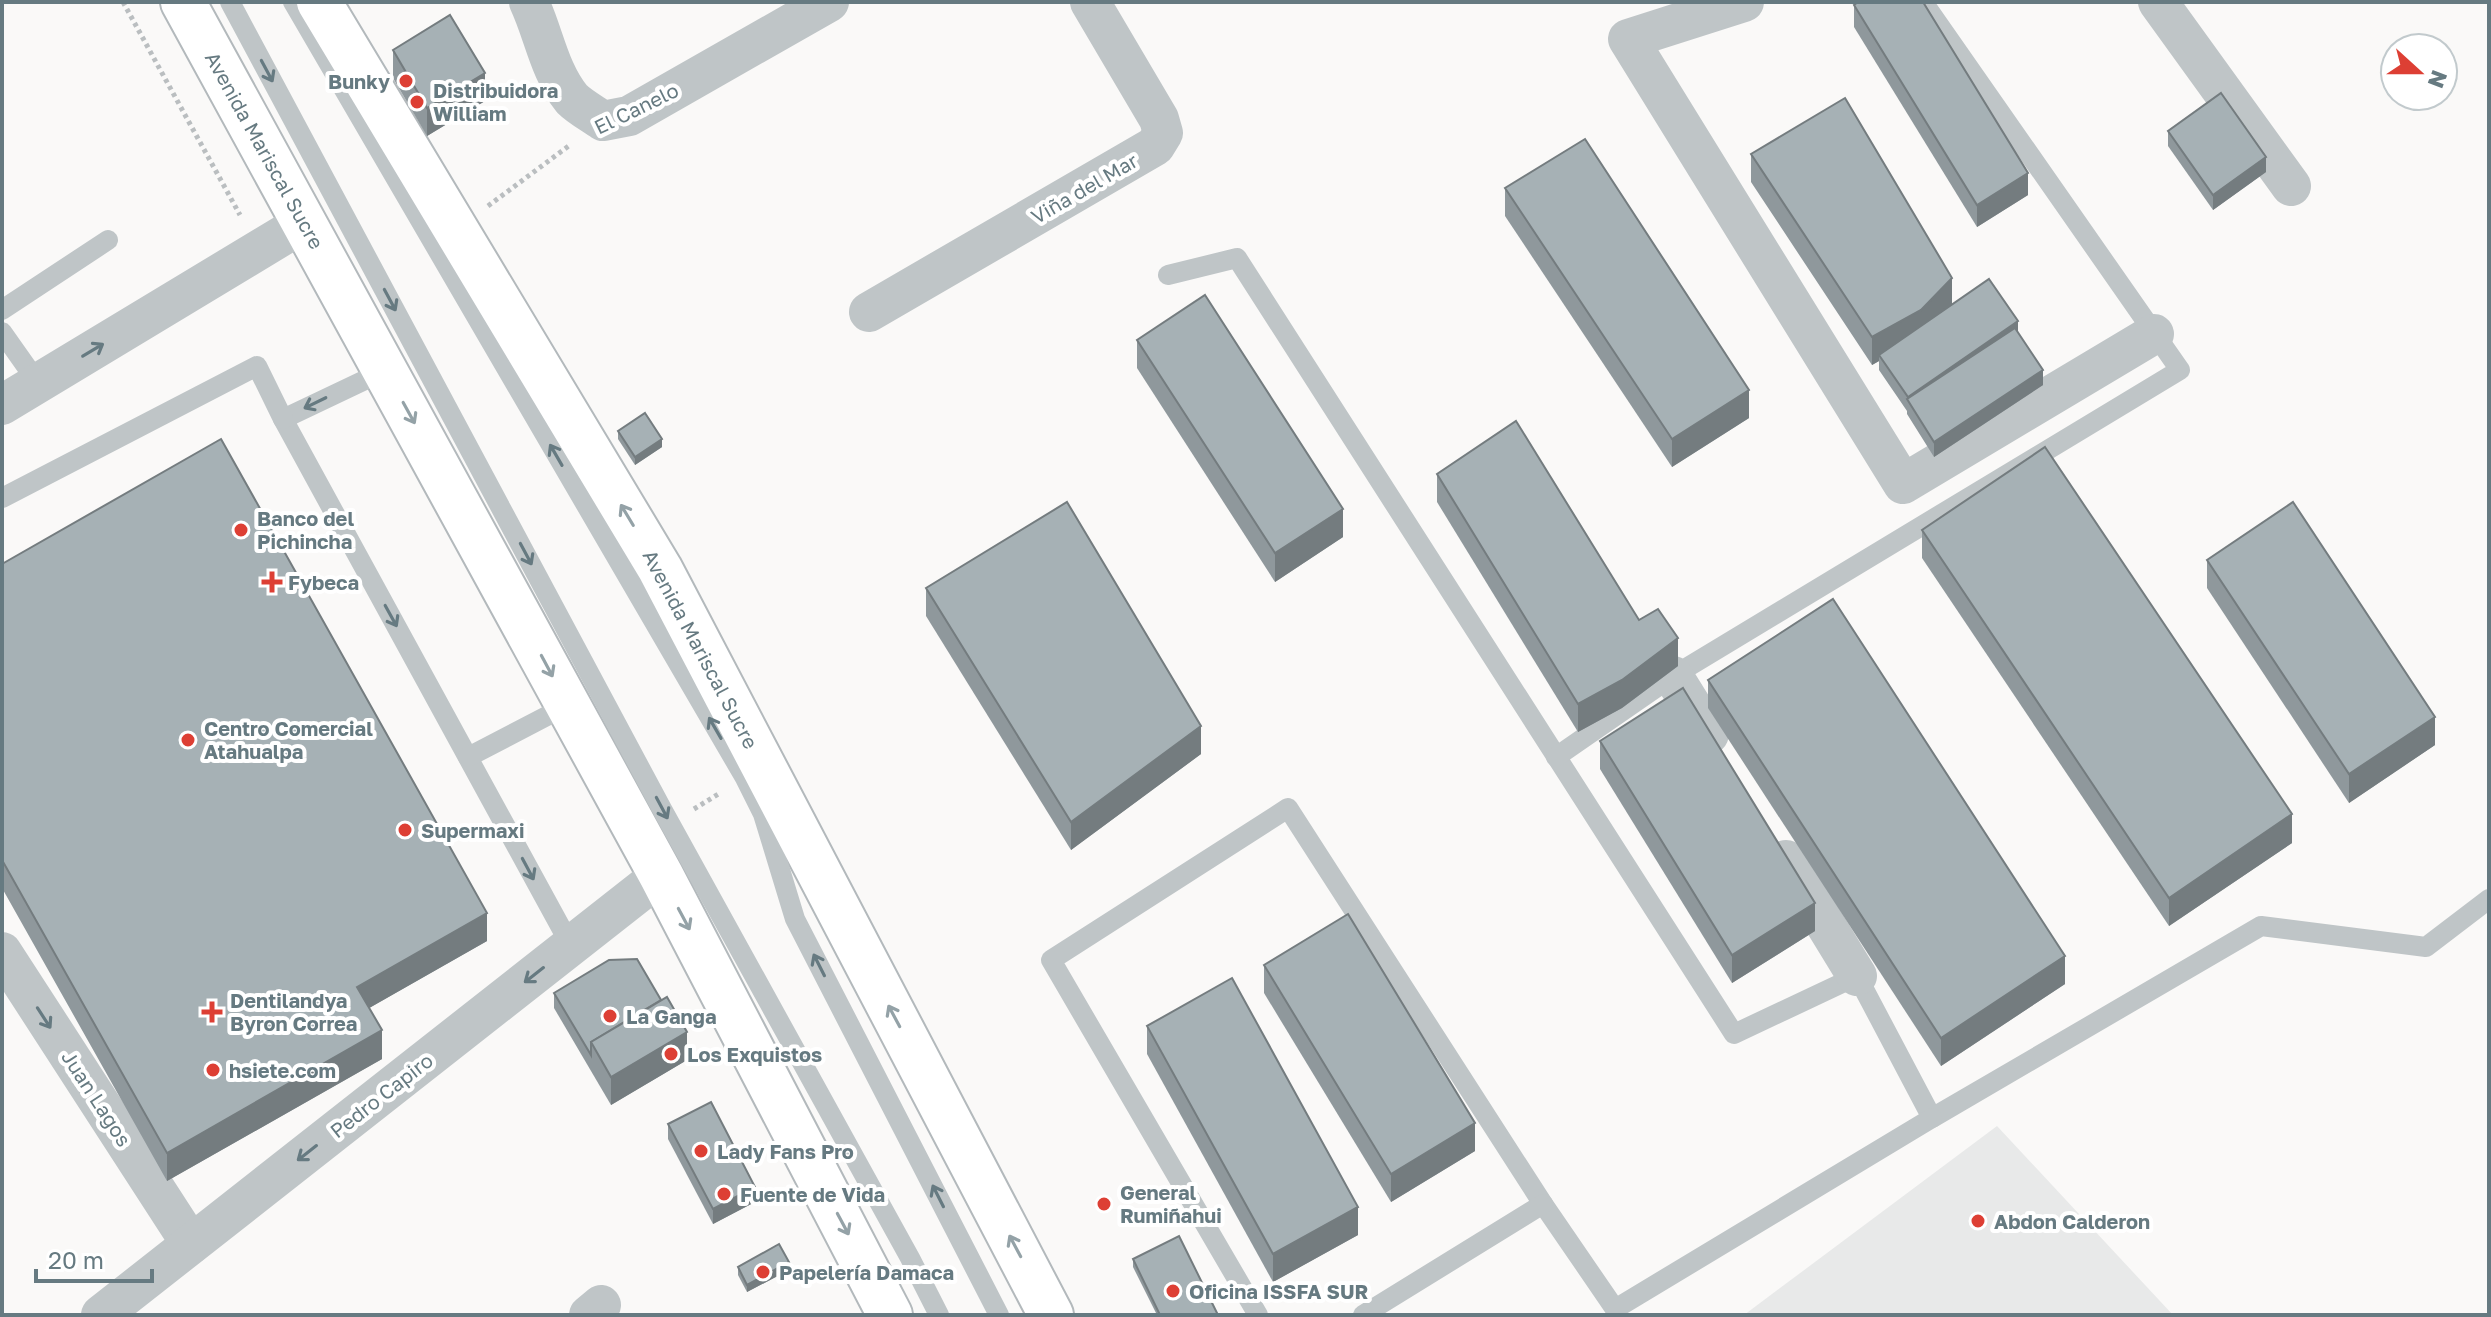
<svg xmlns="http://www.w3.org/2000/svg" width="2491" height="1317" font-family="'Golos Text',sans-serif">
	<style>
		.built { fill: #e8e9e9 }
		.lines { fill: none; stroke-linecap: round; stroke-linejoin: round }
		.primary-casing { stroke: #b3b9bc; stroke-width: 48 }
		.path { stroke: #babec0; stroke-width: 5; stroke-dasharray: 4 4; stroke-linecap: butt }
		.service { stroke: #bfc5c7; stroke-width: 20 }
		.minor { stroke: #bfc5c7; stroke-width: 40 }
		.primary { stroke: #fff; stroke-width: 44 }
		.wall { fill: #8f989c }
		.shaded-wall { fill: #747c7f }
		.building { fill: #a6b1b5; stroke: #747c7f; stroke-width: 2 }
		.oneway { stroke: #667a81 }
		.oneway2 { stroke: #94a2a7 }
		.poi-dot { fill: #dd3f34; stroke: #fff; stroke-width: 3 }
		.labels { text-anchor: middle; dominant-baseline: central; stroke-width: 8; stroke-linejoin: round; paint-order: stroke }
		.poi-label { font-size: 20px; font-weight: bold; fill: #667a81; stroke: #fff; text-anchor: start }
		.street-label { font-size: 20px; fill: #667a81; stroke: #fff }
	</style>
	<rect width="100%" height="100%" fill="#faf9f8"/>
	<polygon class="built" points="1997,1126 2173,1315 1744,1315"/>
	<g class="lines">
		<g class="primary-casing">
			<g id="primary">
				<polyline points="183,2 661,875 890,1315"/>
				<polyline points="319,2 660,569 1051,1315"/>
			</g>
		</g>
		<g class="path">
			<polyline points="123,2 240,215"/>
			<polyline points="488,206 570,145"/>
			<polyline points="694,809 720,793"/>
		</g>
		<g class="service">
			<polyline points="230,2 662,809 910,1258 939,1315"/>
			<polyline points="293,2 745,778 763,814 795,919 999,1315"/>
			<polyline points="1168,275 1237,258 1734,1034 1857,976 1932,1118 2261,926 2426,947 2489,899"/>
			<polyline points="2,310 108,240"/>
			<polyline points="2,332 38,383"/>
			<polyline points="386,370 283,419 571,946"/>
			<polyline points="2,498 257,366 283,419"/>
			<polyline points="468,757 568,705"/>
			<polyline points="1556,757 1673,676 2180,370 1923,2"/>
			<polyline points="1258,1315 1051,960 1288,808 1543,1204 1615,1309 1932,1118"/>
			<polyline points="1363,1315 1543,1204"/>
		</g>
		<g class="minor">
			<path d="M529,2c15,32 20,69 43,97 8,8 21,15 31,22l26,-5 200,-114"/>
			<polyline points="1744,2 1628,39 1903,484 2154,334"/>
			<polyline points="2158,2 2291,186"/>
			<polyline points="869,312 1155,146 1163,133 1159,119 1090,2"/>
			<polyline points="2,405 305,222"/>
			<polyline points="1673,676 1709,734"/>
			<polyline points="1786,860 1857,976"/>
			<polyline points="2,952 191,1244"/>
			<polyline points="101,1315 661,875"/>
			<polyline points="589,1315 601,1305"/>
		</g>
		<use href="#primary" class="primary"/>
	</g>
	<g class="wall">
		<polygon points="1854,5 2028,195 1977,227 1854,27"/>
		<polygon points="393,50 485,101 427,136 393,78"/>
		<polygon points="2168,131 2266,172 2213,210 2168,146"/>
		<polygon points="1751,154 1952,305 2018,332 2043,385 1934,457 1907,414 1907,411 1879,370 1879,361 1872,365 1751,182"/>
		<polygon points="1505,188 1749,418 1672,467 1505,216"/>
		<polygon points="1137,340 1343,537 1275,582 1137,368"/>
		<polygon points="618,431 662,447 635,465 618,439"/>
		<polygon points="1437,474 1639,620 1678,666 1622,708 1578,732 1437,502"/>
		<polygon points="1922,530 2292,843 2169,926 1922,558"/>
		<polygon points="2207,560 2435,745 2349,803 2207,588"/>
		<polygon points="2,564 487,941 369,1008 382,1059 167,1181 2,888"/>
		<polygon points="926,588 1201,754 1071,850 926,616"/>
		<polygon points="1708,680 2065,984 1941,1066 1708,708"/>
		<polygon points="1600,741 1815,931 1732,983 1600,769"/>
		<polygon points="2488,940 2489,940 2489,964 2488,962"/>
		<polygon points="1264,965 1475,1151 1391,1202 1264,993"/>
		<polygon points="554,993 687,1060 611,1105 554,1008"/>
		<polygon points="1147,1026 1358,1235 1273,1282 1147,1054"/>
		<polygon points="668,1124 755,1202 713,1224 668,1139"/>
		<polygon points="1133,1259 1218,1315 1157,1315 1133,1267"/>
		<polygon points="738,1267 789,1270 747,1292 738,1275"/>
	</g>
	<g class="shaded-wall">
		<polygon points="485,73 485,101 427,136 427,108"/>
		<polygon points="2266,157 2266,172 2213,210 2213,195"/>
		<polygon points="2028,173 2028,195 1977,227 1977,205"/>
		<polygon points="1952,278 1952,306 1879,355 1879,361 1872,365 1872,337"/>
		<polygon points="2018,321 2018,336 1908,400 1908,397"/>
		<polygon points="2043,370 2043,385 1934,457 1934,442"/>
		<polygon points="1749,390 1749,418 1672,467 1672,439"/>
		<polygon points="662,439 662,447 635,465 635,457"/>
		<polygon points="1343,509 1343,537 1275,582 1275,553"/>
		<polygon points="1678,638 1678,666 1622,708 1578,732 1578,704"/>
		<polygon points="2435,717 2435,745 2349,803 2349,774"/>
		<polygon points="1201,726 1201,754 1071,850 1071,822"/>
		<polygon points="2292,814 2292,843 2169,926 2169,898"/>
		<polygon points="1815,903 1815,931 1732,983 1732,955"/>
		<polygon points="487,913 487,941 357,1015 357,987"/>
		<polygon points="2065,956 2065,984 1941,1066 1941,1038"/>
		<polygon points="382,1030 382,1059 167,1181 167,1153"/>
		<polygon points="687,1032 687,1060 611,1105 611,1077"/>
		<polygon points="1475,1123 1475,1151 1391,1202 1391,1174"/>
		<polygon points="755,1187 755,1202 713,1224 713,1209"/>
		<polygon points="1358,1207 1358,1235 1273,1282 1273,1254"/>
		<polygon points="789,1262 789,1270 747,1292 747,1285"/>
	</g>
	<g class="building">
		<polygon points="1858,2 1923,2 2028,173 1977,205 1854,5"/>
		<polygon points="450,15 485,73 427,108 393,50"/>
		<polygon points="2221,93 2266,157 2213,195 2168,131"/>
		<polygon points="1845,98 1952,278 1921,310 1872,337 1751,154"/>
		<polygon points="1585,139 1749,390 1672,439 1505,188"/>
		<polygon points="1989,279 2018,321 1908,397 1879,355"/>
		<polygon points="1205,295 1343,509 1275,553 1137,340"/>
		<polygon points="2015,328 2043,370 1934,442 1907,399"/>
		<polygon points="645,413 662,439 635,457 618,431"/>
		<polygon points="1516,421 1639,620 1658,609 1678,638 1622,680 1578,704 1437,474"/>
		<polygon points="221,439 487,913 357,987 382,1030 167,1153 2,860 2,564"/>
		<polygon points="2045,447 2292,814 2169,898 1922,530"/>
		<polygon points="1067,502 1201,726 1071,822 926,588"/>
		<polygon points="2293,502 2435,717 2349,774 2207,560"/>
		<polygon points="1833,599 2065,956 1941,1038 1708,680"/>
		<polygon points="1683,688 1815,903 1732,955 1600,741"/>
		<polygon points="1348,914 1475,1123 1391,1174 1264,965"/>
		<polygon points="637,959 661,1000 591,1042 591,1055 554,993 609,960"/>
		<polygon points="1232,978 1358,1207 1273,1254 1147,1026"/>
		<polygon points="667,997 687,1032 611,1077 591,1042"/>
		<polygon points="711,1102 755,1187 713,1209 668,1124"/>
		<polygon points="1179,1236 1218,1315 1160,1315 1133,1259"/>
		<polygon points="779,1244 789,1262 747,1285 738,1267"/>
	</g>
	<defs><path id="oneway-shaft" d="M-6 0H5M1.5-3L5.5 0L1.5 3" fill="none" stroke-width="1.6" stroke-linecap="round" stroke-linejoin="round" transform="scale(2)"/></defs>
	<g class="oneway">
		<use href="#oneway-shaft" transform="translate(267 71) rotate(62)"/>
		<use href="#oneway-shaft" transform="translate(390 300) rotate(62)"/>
		<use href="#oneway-shaft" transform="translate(93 350) rotate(-31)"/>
		<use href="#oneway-shaft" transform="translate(315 403) rotate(154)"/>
		<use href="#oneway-shaft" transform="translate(556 455) rotate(-120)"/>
		<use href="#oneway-shaft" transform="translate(526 554) rotate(62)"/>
		<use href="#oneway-shaft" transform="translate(391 616) rotate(61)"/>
		<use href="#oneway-shaft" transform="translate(715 728) rotate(-120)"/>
		<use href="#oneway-shaft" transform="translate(662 808) rotate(62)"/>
		<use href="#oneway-shaft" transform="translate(528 869) rotate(62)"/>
		<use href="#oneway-shaft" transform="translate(819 965) rotate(-117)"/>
		<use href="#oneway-shaft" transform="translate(534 975) rotate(142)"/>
		<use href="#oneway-shaft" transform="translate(44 1018) rotate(57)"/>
		<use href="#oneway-shaft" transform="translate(307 1153) rotate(142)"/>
		<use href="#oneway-shaft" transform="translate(938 1196) rotate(-117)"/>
	</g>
	<g class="oneway2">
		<use href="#oneway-shaft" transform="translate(409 413) rotate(61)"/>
		<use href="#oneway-shaft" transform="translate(627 515) rotate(-121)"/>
		<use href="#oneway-shaft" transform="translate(547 666) rotate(62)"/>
		<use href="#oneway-shaft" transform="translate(684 919) rotate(62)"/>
		<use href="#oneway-shaft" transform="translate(894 1016) rotate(-118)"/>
		<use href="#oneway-shaft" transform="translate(843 1224) rotate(62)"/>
		<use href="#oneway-shaft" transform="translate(1015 1246) rotate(-118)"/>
	</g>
	<g class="poi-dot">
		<circle cx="406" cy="81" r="8"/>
		<circle cx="417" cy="102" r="8"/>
		<circle cx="241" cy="530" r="8"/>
		<path d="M268 570h8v8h8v8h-8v8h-8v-8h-8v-8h8z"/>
		<circle cx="188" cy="740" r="8"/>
		<circle cx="405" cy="830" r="8"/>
		<path d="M208 1000h8v8h8v8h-8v8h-8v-8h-8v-8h8z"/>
		<circle cx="610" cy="1016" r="8"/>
		<circle cx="671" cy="1054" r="8"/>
		<circle cx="213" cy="1070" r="8"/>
		<circle cx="701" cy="1151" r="8"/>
		<circle cx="724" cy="1194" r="8"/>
		<circle cx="1104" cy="1204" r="8"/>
		<circle cx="1978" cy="1221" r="8"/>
		<circle cx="763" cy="1272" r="8"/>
		<circle cx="1173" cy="1291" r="8"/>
	</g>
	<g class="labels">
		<g class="poi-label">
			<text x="390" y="81" text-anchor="end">Bunky</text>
			<text x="433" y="90">Distribuidora<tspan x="433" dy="23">William</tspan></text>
			<text x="257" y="518">Banco del<tspan x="257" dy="23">Pichincha</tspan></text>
			<text x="288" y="582">Fybeca</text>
			<text x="204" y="728">Centro Comercial<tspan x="204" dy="23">Atahualpa</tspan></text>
			<text x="421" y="830">Supermaxi</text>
			<text x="230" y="1000">Dentilandya<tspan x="230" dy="23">Byron Correa</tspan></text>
			<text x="626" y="1016">La Ganga</text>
			<text x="687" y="1054">Los Exquistos</text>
			<text x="229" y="1070">hsiete.com</text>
			<text x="717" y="1151">Lady Fans Pro</text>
			<text x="1120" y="1192">General<tspan x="1120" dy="23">Rumiñahui</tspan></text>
			<text x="740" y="1194">Fuente de Vida</text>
			<text x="1994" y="1221">Abdon Calderon</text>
			<text x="779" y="1272">Papelería Damaca</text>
			<text x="1189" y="1291">Oficina ISSFA SUR</text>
		</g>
		<g class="street-label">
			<text transform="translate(636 108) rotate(-26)">El Canelo</text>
			<text transform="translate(265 150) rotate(61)">Avenida Mariscal Sucre</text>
			<text transform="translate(1084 188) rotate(-30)">Viña del Mar</text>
			<text transform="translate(701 649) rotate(62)">Avenida Mariscal Sucre</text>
			<text transform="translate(381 1095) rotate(-38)">Pedro Capiro</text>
			<text transform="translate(97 1098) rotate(57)">Juan Lagos</text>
		</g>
	</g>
	<rect width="2491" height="1317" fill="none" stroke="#667a81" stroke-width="8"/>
	<g transform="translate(2419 72) rotate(111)"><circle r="38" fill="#ffffff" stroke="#c2cacd" stroke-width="2"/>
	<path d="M0-6L14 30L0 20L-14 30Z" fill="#dd3f34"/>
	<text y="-12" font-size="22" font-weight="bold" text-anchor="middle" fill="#667a81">N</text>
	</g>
	<path d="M36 1269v12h116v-12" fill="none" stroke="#667a81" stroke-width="4"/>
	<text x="48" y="1269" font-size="24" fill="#667a81" stroke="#ffffff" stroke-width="6" paint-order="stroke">20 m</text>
</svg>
